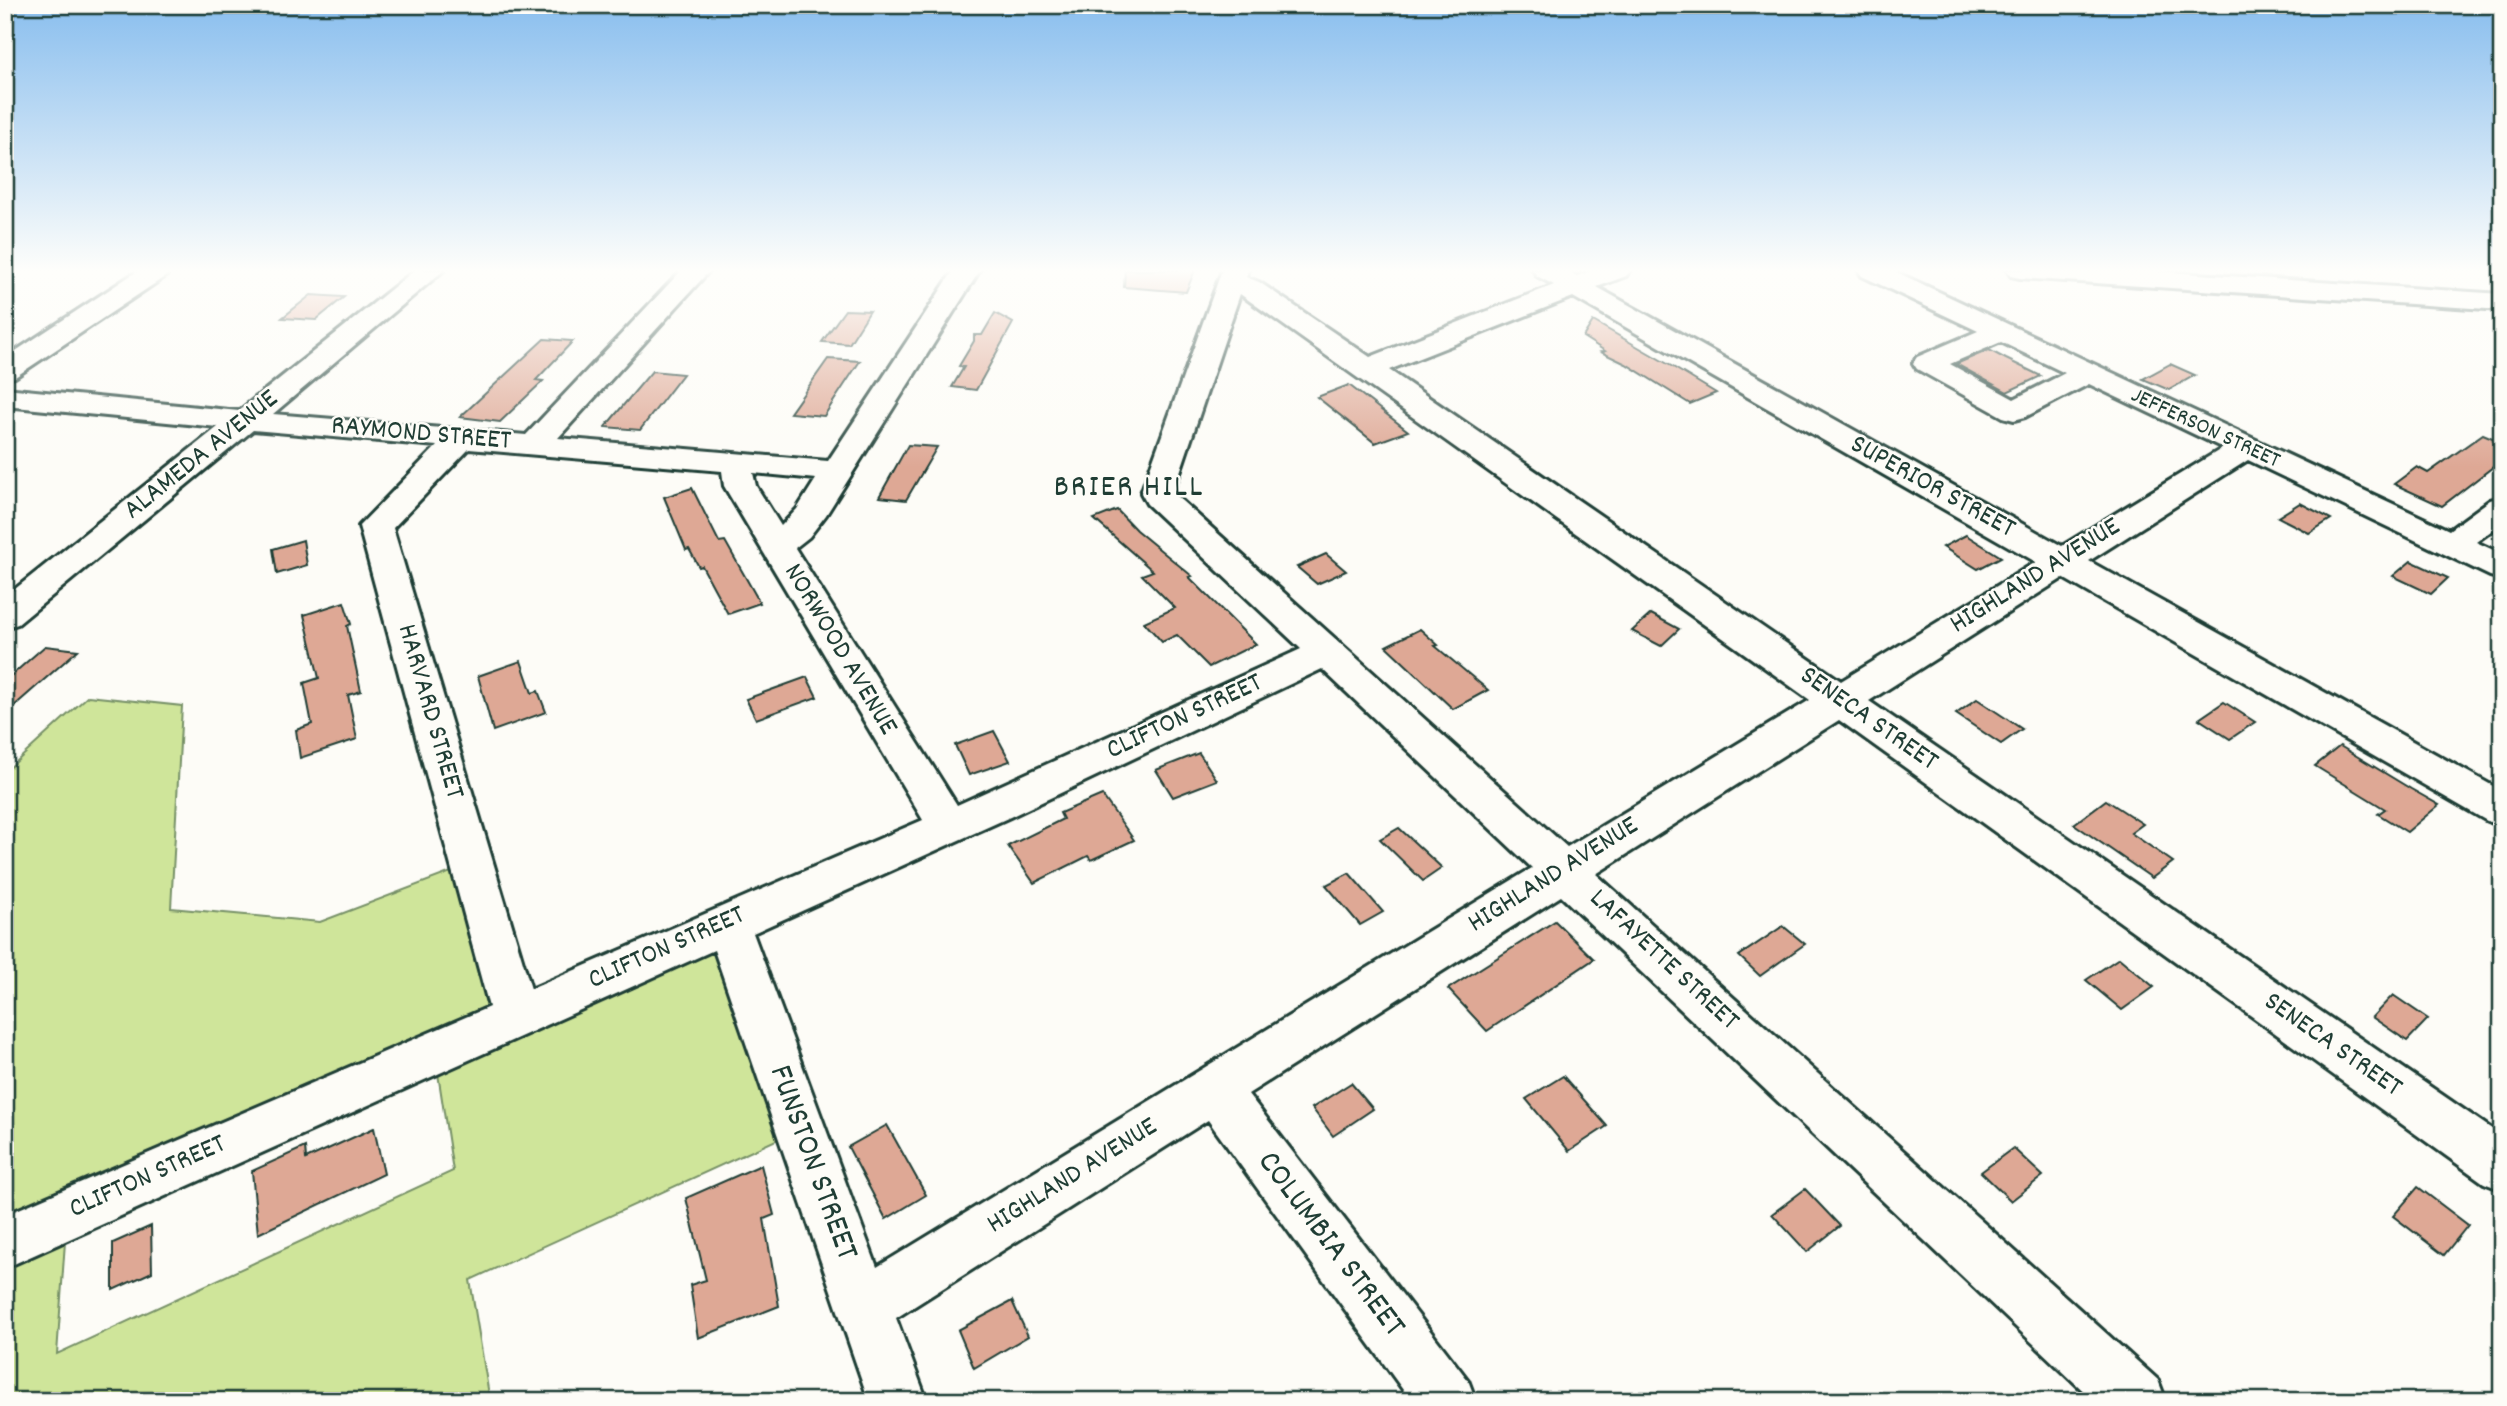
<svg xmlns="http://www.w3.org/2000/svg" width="2507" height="1406" font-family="Dekko,sans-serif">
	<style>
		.green { fill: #cfe59a; stroke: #779167; stroke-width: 2; fill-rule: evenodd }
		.building { fill: #dea895; stroke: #1f3d34; stroke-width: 2 }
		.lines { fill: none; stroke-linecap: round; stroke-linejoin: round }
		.minor-casing { stroke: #1f3d34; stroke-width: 6 }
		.minor { fill: #fdfcf7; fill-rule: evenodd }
		.labels { text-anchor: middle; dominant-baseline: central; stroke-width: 5; stroke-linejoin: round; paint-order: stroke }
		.far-street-label { font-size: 23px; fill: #1f3d34; stroke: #fdfcf7 }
		.street-label { font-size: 28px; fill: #1f3d34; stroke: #fdfcf7 }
		.quarter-label { font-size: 32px; letter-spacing: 2px; fill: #1f3d34; stroke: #fdfcf7 }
		.near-street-label { font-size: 33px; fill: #1f3d34; stroke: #fdfcf7 }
	</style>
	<rect width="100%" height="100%" fill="#fdfcf7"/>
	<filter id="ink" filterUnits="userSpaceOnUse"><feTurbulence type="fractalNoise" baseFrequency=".0143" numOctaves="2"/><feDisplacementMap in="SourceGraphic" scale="14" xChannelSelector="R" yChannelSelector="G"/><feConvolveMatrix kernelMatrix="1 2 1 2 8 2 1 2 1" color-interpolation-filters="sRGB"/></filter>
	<g filter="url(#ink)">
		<path class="green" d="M88,696l94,10 -11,202 149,14 152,-58 43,151 212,-91 73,205 -330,151 20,121h-485v-629zM435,1054l18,117 -396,183 10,-140z"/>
		<g class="building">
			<polygon points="1125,270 1195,270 1186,292 1124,287"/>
			<polygon points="311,295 344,297 316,320 282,318"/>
			<polygon points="845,310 870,311 849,344 822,342"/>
			<polygon points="995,313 1013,323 976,390 952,387 964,367 959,366 974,341 974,335 982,335"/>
			<polygon points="1593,321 1673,367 1716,393 1690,404 1626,364 1601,352 1605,351 1583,337"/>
			<polygon points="544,339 573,341 536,380 543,381 500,422 460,417"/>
			<polygon points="1989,350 2006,359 2041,376 2007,392 1956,364"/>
			<polygon points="828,359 860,361 824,416 790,413"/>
			<polygon points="2170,364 2195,375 2169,390 2143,379"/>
			<polygon points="652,371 683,374 640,430 605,427"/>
			<polygon points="1349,385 1408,431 1375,443 1317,397"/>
			<polygon points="2483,434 2502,442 2502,460 2442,506 2394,484 2417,467 2428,473"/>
			<polygon points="908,445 937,447 906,500 879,497"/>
			<polygon points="692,488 719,542 725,541 760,603 728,614 702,566 699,567 689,549 686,550 664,497"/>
			<polygon points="2300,503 2331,519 2309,533 2278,517"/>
			<polygon points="1117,510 1136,530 1192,576 1189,577 1256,644 1209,667 1177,635 1162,642 1144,622 1175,608 1142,575 1153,571 1094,519"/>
			<polygon points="1966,535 2001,557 1978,569 1943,547"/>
			<polygon points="303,540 307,565 277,574 273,549"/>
			<polygon points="1326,554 1346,571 1317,584 1297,567"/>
			<polygon points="2411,561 2448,578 2431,594 2393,576"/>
			<polygon points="344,602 351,624 347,626 361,691 348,695 357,739 300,758 296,730 312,724 304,683 319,678 304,615"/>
			<polygon points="1651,614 1679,629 1661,646 1632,631"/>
			<polygon points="1420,629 1438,645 1435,646 1488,690 1453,709 1386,646"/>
			<polygon points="45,646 78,650 5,714 5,681"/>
			<polygon points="521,661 532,693 538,691 546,712 493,731 478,676"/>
			<polygon points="807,677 817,697 756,719 746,699"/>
			<polygon points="1977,699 2022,729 2001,744 1956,714"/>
			<polygon points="2224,702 2255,722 2230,739 2199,719"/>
			<polygon points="994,731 1010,761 969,775 955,745"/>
			<polygon points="2340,746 2411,789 2439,805 2407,832 2378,814 2385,809 2315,766"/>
			<polygon points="1199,753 1217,780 1173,797 1156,770"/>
			<polygon points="1102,795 1134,840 1091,860 1088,856 1034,883 1008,846 1063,819 1060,813"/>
			<polygon points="2106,800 2143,824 2131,833 2173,862 2152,878 2074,824"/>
			<polygon points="1399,828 1442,868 1423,881 1380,839"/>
			<polygon points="1349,873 1383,912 1360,925 1326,885"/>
			<polygon points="1555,921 1594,959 1487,1031 1448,989"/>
			<polygon points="1783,926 1805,944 1760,976 1739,956"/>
			<polygon points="2119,958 2154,987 2122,1010 2086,980"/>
			<polygon points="2393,995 2428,1019 2407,1041 2372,1017"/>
			<polygon points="1563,1076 1607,1126 1569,1151 1526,1099"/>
			<polygon points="1351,1083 1373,1109 1333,1136 1312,1108"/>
			<polygon points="887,1125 926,1195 886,1219 848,1147"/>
			<polygon points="374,1128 384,1174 258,1234 252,1171 305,1147 306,1159"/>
			<polygon points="2013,1148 2043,1176 2011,1201 1981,1172"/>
			<polygon points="761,1165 774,1215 764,1219 779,1306 698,1338 690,1285 706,1280 686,1198"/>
			<polygon points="2418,1187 2468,1225 2444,1255 2393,1216"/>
			<polygon points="1805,1189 1840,1226 1807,1252 1772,1214"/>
			<polygon points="151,1226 152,1272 113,1290 113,1243"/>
			<polygon points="1012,1301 1028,1336 974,1368 958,1330"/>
		</g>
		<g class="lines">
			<g class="minor-casing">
				<g id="minor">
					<polygon points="139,270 170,270 166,276 15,377 5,380 5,358"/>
					<path d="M415,270h29l-171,144 253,21 156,-165h28l-152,168 270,23 126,-191h26l-154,245 -17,22 -14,11 162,257 344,-156 -154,-145 -6,-11 81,-223h26l-2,7 13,5 111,75 184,-72 -17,-9 -4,-6h32l12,6 16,-6h37l-4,6 -29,11 465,259 161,-98 -134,-64 -64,33 -11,3 -11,-3 -86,-48 -4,-6 4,-6 61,-26 -116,-55 -4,-6h34l557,260 41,-30 12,-3v26l-26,19 26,12v25l-12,-3 -242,-116 -159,101 413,230v35l-15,-5 -424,-243 -194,123 633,435v54l-18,-7 -645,-463 -243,154 562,506 8,21h-72l-533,-505 -313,198 220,286 8,21h-65l-203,-281 -312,198 31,83h-58l-155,-451 -709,318v-53l484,-208 -130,-481 78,-80 -184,-16 -235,194 -13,4v-31l213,-170 -213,-21v-18l234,23zM1240,294l570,406 -243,147 -394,-354zM1573,297l463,265 -195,119 -452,-311zM2001,342l64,31 -51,26 -64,-35zM469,449l253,22 2,15 199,334 -392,169 -138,-461zM753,473l63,6 -19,30 -16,17 -25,-40zM1322,669l210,199 -655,399 -124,-334 257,-116z"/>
					<polygon points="2007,270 2139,270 2502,294 2502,310 2020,278 2011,276"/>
				</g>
			</g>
			<use href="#minor" class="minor"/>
		</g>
	</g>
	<linearGradient id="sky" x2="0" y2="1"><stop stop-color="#89beee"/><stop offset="0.58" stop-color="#fefefb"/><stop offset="1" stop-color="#fefefb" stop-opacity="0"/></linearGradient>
	<rect width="2507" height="467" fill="url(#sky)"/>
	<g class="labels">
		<g class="far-street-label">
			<text transform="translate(2205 429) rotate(25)">JEFFERSON STREET</text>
		</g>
		<g class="street-label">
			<text transform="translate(421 435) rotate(5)">RAYMOND STREET</text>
			<text transform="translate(202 456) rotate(-39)">ALAMEDA AVENUE</text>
			<text transform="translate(1932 488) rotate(29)">SUPERIOR STREET</text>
			<text transform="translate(2036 577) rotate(-32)">HIGHLAND AVENUE</text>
			<text transform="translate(839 650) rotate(59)">NORWOOD AVENUE</text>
			<text transform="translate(429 712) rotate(74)">HARVARD STREET</text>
			<text transform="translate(1185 718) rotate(-25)">CLIFTON STREET</text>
			<text transform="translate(1868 720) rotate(35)">SENECA STREET</text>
			<text transform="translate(1554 876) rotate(-32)">HIGHLAND AVENUE</text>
			<text transform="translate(667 949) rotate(-24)">CLIFTON STREET</text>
			<text transform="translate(1663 961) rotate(43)">LAFAYETTE STREET</text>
			<text transform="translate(2332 1046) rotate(35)">SENECA STREET</text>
			<text transform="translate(1073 1177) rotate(-32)">HIGHLAND AVENUE</text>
			<text transform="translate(148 1178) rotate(-24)">CLIFTON STREET</text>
		</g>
		<g class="quarter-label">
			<text x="1129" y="489">BRIER HILL</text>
		</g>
		<g class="near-street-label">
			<text transform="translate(812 1163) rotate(70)">FUNSTON STREET</text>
			<text transform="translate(1330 1245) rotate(53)">COLUMBIA STREET</text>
		</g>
	</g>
	<rect width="2507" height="1406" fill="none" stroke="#fdfcf7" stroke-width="28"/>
	<rect x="14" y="14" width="2479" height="1378" fill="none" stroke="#1f3d34" stroke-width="2.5" filter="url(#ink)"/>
</svg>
